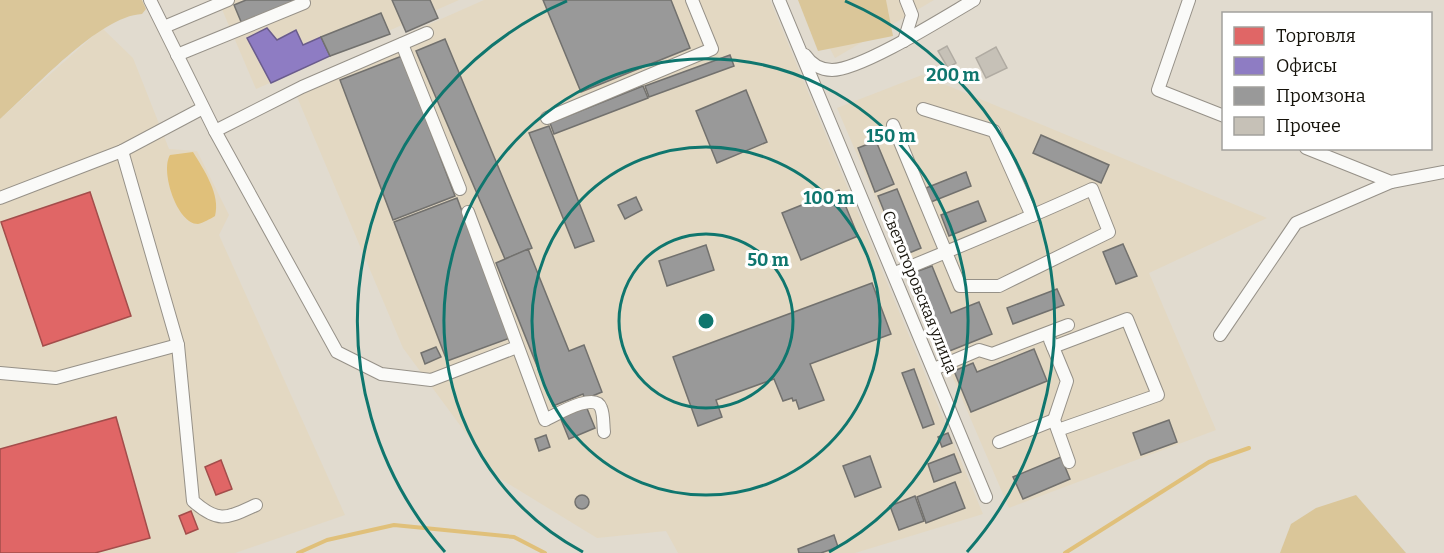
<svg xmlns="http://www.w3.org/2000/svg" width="1444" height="553" font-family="Bitter,serif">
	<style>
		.built { fill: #e3d8c2 }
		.green { fill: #dac699 }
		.water { fill: #e0c07a }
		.shops { fill: #e06666; stroke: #a34d4b; stroke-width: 1.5 }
		.offices { fill: #8e7cc3; stroke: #6a5c8c; stroke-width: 1.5 }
		.industry { fill: #999; stroke: #72716e; stroke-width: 1.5 }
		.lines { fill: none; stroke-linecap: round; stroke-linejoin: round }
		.stream { stroke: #e0c07a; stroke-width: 4 }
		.building { fill: #c6c1b7; stroke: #b0aba2; stroke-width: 1.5 }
		.minor-casing { stroke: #969188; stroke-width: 14 }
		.minor { stroke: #fafaf8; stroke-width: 12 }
		.ring { fill: none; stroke: #0f766e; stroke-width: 3 }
		.labels { text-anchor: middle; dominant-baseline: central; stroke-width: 6; stroke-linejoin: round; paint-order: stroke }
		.street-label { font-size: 16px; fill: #16130b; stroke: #fff }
		.centre { fill: #0f766e; stroke: #fff; stroke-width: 3 }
		.ring-label { font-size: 18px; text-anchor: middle; font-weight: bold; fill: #0f766e; stroke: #fff; stroke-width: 6; stroke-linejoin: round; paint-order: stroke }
	</style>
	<rect width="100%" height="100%" fill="#e1dbcf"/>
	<g class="built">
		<polygon points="218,0 459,0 256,89"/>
		<polygon points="484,0 770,0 983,514 855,553 678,553 666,531 597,538 499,478 403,348 292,85"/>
		<polygon points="804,0 934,0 835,58"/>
		<polygon points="102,28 133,58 169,149 197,151 229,215 219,235 345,515 235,553 0,553 0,119"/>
		<polygon points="922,75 1267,218 1149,273 1216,430 1009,508 837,108"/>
	</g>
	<g class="green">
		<path d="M0,0h142l4,9 -4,5c-43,2 -109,76 -142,105z"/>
		<polygon points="798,0 886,0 893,36 818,51"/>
		<polygon points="1356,495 1406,553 1280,553 1291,524 1316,508"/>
	</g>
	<path class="water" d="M193,152c11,18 28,43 22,64 -5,3 -12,7 -17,8 -21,0 -38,-53 -28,-69z"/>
	<g class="shops">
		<polygon points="90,192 131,316 43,346 1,222"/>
		<polygon points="116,417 150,538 95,553 0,553 0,449"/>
		<polygon points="221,460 232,489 216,495 205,467"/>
		<polygon points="191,511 198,529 186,534 179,516"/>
	</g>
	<polygon class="offices" points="267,28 277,40 296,30 303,45 321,37 330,56 271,83 247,38"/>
	<g class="industry">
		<polygon points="246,0 299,0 242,24 234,5"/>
		<polygon points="392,0 430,0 438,18 406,32"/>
		<polygon points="543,0 671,0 690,48 581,92"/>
		<polygon points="381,13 390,34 330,56 321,37"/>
		<polygon points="445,39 532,248 505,259 416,51"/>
		<polygon points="730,55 734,66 649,97 645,86"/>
		<polygon points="402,56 455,196 393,220 340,80"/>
		<polygon points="643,86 648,98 554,134 550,123"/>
		<polygon points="746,90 767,142 717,163 696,111"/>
		<polygon points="549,126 594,241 575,248 529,133"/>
		<polygon points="1041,135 1109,165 1101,183 1033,153"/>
		<polygon points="876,141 894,184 875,192 858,148"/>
		<polygon points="966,172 971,186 931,202 926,188"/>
		<polygon points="897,189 921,248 902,256 878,196"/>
		<polygon points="839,190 858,236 801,260 782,213"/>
		<polygon points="636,197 642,210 625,219 618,205"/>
		<polygon points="457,198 510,338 447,361 394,222"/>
		<polygon points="978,201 986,221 949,236 941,215"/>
		<polygon points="1123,244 1137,276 1116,284 1103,252"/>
		<polygon points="706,245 714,270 667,286 659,261"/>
		<polygon points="528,249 569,351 584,345 602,392 585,399 583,394 553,406 496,263"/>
		<polygon points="932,266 951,313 979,302 992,334 942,354 910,274"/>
		<polygon points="872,283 891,334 810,364 824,400 799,409 796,400 793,401 792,398 783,401 774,379 716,400 722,417 698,426 673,357"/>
		<polygon points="1057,289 1064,305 1013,324 1007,308"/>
		<polygon points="436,347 441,357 425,364 421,353"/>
		<polygon points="1034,349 1047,381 971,412 954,371 973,363 977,372"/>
		<polygon points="914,369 934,424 923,428 902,373"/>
		<polygon points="586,406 595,428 569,439 560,417"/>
		<polygon points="1169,420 1177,442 1141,455 1133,433"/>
		<polygon points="948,433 952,443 942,447 938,437"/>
		<polygon points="546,435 550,447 539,451 535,439"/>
		<polygon points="954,454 961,472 934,482 928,464"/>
		<polygon points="870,456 881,487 855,497 843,466"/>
		<polygon points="1061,457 1070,479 1023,499 1013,477"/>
		<polygon points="955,482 965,508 926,523 917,497"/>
		<circle cx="582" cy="502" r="7"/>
		<polygon points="915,496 924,521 899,530 890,506"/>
		<polygon points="834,535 838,547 821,553 799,553 798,549"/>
	</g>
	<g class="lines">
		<g class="stream">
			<polyline points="298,553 327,540 394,525 514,537 545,553"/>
			<polyline points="1065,553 1209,462 1249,448"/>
		</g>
	</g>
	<g class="building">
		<polygon points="947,46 956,63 948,68 938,51"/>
		<polygon points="996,47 1007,68 986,78 976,58"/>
	</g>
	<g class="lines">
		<g class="minor-casing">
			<g id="minor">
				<polyline points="150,0 215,131 337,352 381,374 431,380 517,347"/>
				<polyline points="779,0 986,497"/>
				<polyline points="1189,0 1158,90 1224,116"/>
				<polyline points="164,27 228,0"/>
				<polyline points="904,41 912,15 906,0"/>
				<polyline points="402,44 460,189"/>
				<polyline points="177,55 304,3"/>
				<path d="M805,55c6,9 16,15 27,15 29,0 113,-53 142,-70"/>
				<polyline points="923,109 994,131 1032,216"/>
				<polyline points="547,118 712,49 692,0"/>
				<path d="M893,125l67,161h39l110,-54 -17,-43c-65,30 -131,57 -197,84"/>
				<polyline points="215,131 302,87 427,33"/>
				<polyline points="1306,148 1391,182 1444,172"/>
				<path d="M122,151l56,194 15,156c26,23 34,17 63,4"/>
				<polyline points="0,198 122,151 203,108"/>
				<path d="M468,212l77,208c11,-5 50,-29 56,-12 3,7 2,17 3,24"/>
				<polyline points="1220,335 1296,223 1391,182"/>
				<polyline points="1050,340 1067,381 1054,420 1069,462"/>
				<polyline points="1053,347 1127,319 1158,395 1058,430"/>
				<polyline points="934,369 979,350 992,354 1068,325"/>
				<polyline points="0,373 56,378 178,345"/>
				<polyline points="999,442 1054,420"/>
			</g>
		</g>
		<use href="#minor" class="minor"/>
	</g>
	<g class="ring">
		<circle cx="706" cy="321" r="87"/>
		<circle cx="706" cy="321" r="174"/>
		<path d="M583 552A262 262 0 1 1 829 552"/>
		<path d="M445 552A349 349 0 0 1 567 1M845 1A349 349 0 0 1 967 552"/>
	</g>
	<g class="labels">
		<g class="street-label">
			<text transform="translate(920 292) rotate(68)">Светогоровская улица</text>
		</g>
	</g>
	<circle cx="706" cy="321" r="9" class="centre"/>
	<g class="ring-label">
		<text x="953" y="81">200 m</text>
		<text x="891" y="142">150 m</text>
		<text x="829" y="204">100 m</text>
		<text x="768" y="266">50 m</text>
	</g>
	<rect x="1222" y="12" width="210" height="138" fill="#ffffff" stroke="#a2a19d" stroke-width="1.5"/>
	<rect x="1234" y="27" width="30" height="18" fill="#e06666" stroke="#a2a19d" stroke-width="1.5"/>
	<text x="1276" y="42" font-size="18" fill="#16130b">Торговля</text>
	<rect x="1234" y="57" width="30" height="18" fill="#8e7cc3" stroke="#a2a19d" stroke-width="1.5"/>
	<text x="1276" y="72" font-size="18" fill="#16130b">Офисы</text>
	<rect x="1234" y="87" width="30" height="18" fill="#999999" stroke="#a2a19d" stroke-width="1.5"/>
	<text x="1276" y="102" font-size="18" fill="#16130b">Промзона</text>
	<rect x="1234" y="117" width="30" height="18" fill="#c6c1b7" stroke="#a2a19d" stroke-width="1.5"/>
	<text x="1276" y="132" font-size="18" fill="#16130b">Прочее</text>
</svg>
